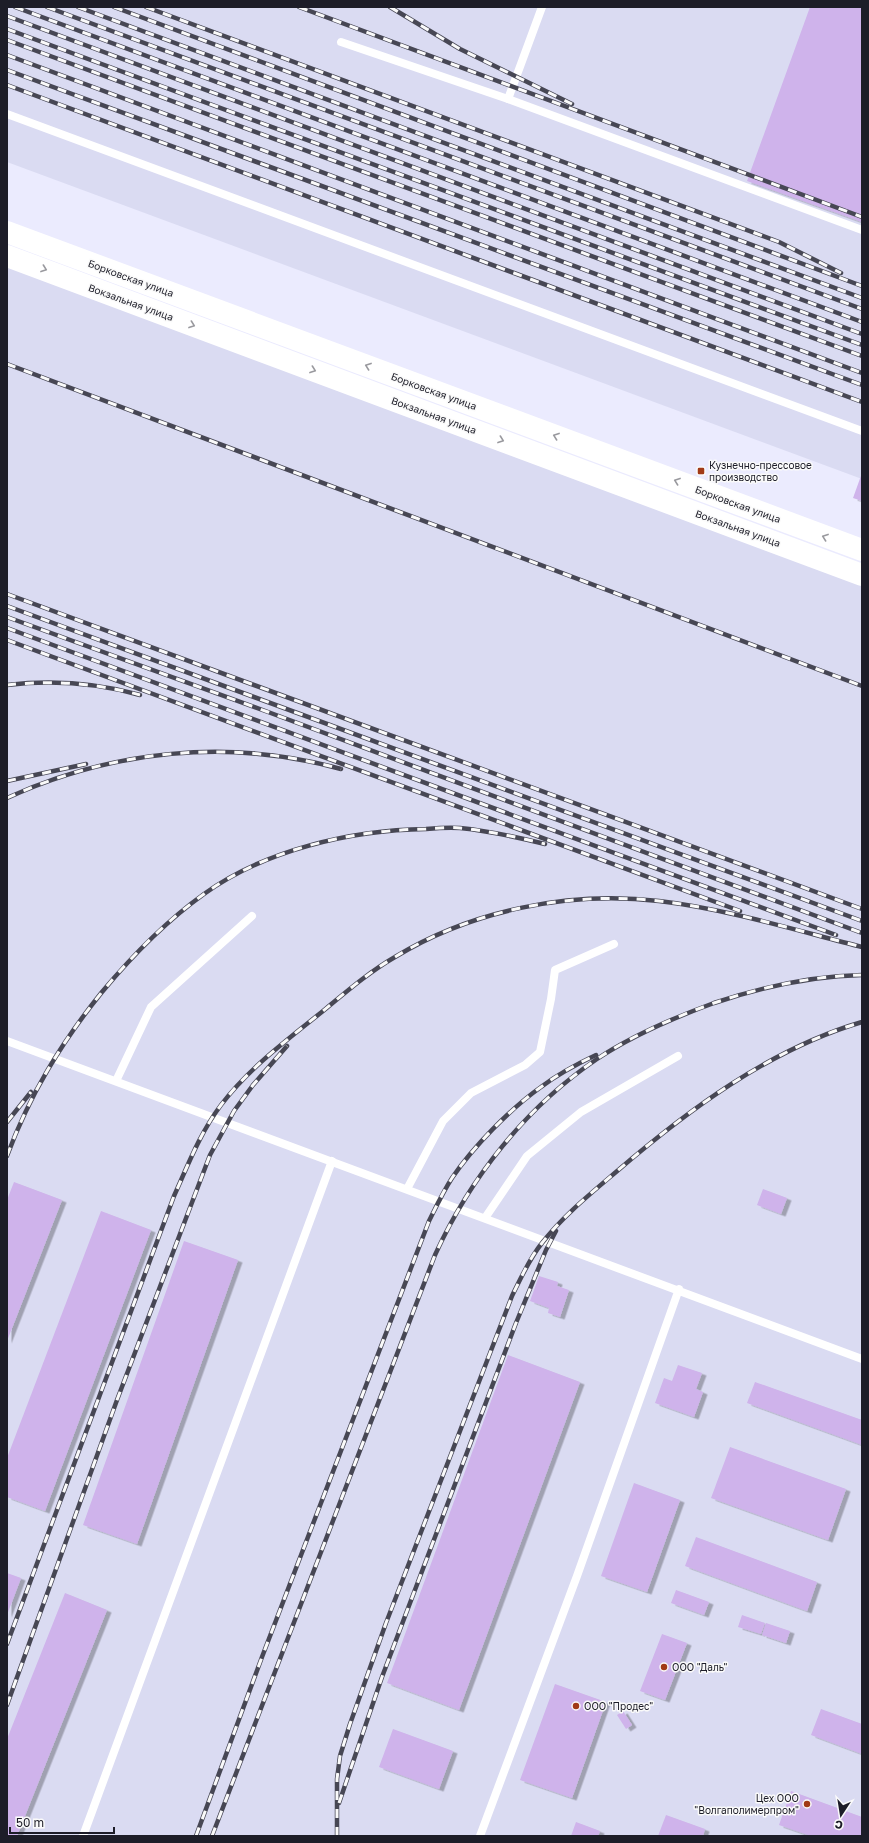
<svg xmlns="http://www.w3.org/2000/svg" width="869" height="1843" font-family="'Golos Text',sans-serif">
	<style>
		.built { fill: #dadbf2 }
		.building { fill: #cfb3eb; filter: url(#shadow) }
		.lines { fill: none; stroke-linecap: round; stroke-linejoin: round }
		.lane { stroke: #fff; stroke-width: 8 }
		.secondary { stroke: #fff; stroke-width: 22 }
		.rail-casing { stroke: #474754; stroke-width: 4.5 }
		.rail { stroke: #fafafa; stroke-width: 3; stroke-dasharray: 9; stroke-linecap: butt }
		.oneway { stroke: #99999e }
		.poi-dot { fill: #a13a17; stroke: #fafafa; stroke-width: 1.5 }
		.labels { text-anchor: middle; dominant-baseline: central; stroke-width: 3; stroke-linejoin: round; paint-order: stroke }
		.street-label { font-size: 10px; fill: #1d1d28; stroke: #fafafa }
		.poi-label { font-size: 10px; fill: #1d1d28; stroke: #fafafa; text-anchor: start }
	</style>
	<defs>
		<filter id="shadow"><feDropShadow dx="4.5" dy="2.5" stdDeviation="0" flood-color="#0004"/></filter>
	</defs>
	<rect width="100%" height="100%" fill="#ebebfe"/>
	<g class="built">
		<polygon points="7,7 862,7 862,479 7,162"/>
		<polygon points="7,260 862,580 862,1836 7,1836"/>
	</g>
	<g class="building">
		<polygon points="810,7 862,7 862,222 747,181"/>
		<polygon points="862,473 862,501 853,498"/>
		<polygon points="14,1182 62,1200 7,1341 7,1200"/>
		<polygon points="763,1189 787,1198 781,1214 757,1205"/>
		<polygon points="101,1211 151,1230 45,1511 7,1497 7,1458"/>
		<polygon points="184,1241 238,1260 137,1544 83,1525"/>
		<polygon points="539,1276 558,1282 557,1286 569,1290 560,1317 548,1313 549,1308 530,1301"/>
		<polygon points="508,1355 580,1382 459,1710 387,1683"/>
		<polygon points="678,1365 702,1373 696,1389 703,1392 694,1417 655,1403 664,1378 672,1381"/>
		<polygon points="755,1382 862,1420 862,1445 747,1403"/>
		<polygon points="730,1447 846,1489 828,1540 711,1498"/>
		<polygon points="634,1483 680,1500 647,1592 601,1576"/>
		<polygon points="696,1537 817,1582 807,1611 685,1566"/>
		<polygon points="7,1573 21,1578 7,1615"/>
		<polygon points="676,1590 709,1602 704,1615 671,1603"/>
		<polygon points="65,1593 107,1610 17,1836 7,1836 7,1739"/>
		<polygon points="742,1615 765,1623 761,1634 738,1627"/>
		<polygon points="766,1623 790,1631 786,1643 762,1635"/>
		<polygon points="662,1634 687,1643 665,1700 640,1691"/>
		<polygon points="555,1684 606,1702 572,1798 520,1780"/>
		<polygon points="821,1709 862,1724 862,1754 811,1735"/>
		<polygon points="623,1711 632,1725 626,1729 617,1715"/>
		<polygon points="393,1729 453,1751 439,1789 379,1767"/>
		<polygon points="791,1791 862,1817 862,1836 811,1836 779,1825"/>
		<polygon points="666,1815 705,1829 703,1836 658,1836"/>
		<polygon points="576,1822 600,1831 598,1836 571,1836"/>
	</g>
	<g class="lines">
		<g class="lane">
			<polyline points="341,42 508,99 862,230"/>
			<polyline points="508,99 542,7"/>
			<polyline points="7,114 862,431"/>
			<polyline points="7,1041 862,1359"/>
			<polyline points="116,1081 151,1007 252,916"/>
			<polyline points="407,1189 443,1121 471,1093 525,1065 540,1052 551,999 555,970 614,944"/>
			<polyline points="485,1218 527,1156 581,1112 678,1056"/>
			<polyline points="83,1836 332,1161"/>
			<polyline points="480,1836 577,1576 679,1289"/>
		</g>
		<g class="secondary">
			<polyline points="7,232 862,550"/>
			<polyline points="7,256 862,575"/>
		</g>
		<g class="rail-casing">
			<g id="rail">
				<polyline points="15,7 862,322"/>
				<polyline points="47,7 862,309"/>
				<polyline points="78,7 862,298"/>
				<polyline points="114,7 862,286"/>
				<polyline points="146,7 779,242 841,273"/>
				<polyline points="299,7 862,217"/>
				<polyline points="390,7 460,49 572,104"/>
				<polyline points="7,16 862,334"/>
				<polyline points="7,29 862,345"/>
				<polyline points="7,40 862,356"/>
				<polyline points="7,55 862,373"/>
				<polyline points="7,70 862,385"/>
				<polyline points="7,85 862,402"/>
				<polyline points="7,364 862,686"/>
				<polyline points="7,594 862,909"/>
				<polyline points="7,606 862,921"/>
				<polyline points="7,617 268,712 862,933"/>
				<polyline points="7,628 836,935"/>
				<polyline points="7,640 740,911"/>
				<path d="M7,685c44,-5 90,-2 133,10"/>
				<polyline points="7,781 86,764"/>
				<path d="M7,798c105,-48 222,-60 334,-29"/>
				<polyline points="7,1122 31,1092"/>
				<path d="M7,1156c23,-62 54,-113 95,-164 30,-36 63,-70 102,-98 61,-44 147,-64 222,-65 11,-1 23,-2 34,-1 29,3 57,9 85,16"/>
				<path d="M7,1644l167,-448c14,-31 26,-63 47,-91 28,-37 66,-65 102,-94 23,-19 46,-39 72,-54 77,-47 174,-66 264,-56 68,8 136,29 203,46"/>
				<polyline points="7,1705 117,1400 210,1155 234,1111 253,1085 287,1046"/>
				<polyline points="339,1803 382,1677 516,1323 546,1250 556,1231"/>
				<path d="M196,1836l66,-179 167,-436c7,-14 14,-29 23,-43 21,-31 58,-69 89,-91 17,-13 36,-23 55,-32"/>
				<path d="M212,1836l223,-581c35,-77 91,-148 162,-196 36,-24 76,-41 117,-56 48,-16 97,-27 148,-28"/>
				<path d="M337,1836v-57l3,-23 10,-32 36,-101 126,-327c9,-18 17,-37 30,-53 21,-27 48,-49 74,-71 72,-62 154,-123 246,-150"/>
			</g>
		</g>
		<use href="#rail" class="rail"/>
	</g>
	<defs><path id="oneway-chevron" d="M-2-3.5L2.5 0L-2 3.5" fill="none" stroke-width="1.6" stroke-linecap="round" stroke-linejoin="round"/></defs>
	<g class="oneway">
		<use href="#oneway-chevron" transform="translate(44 269) rotate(20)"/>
		<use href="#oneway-chevron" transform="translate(192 325) rotate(20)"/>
		<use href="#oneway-chevron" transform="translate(368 366) rotate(-160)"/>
		<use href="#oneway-chevron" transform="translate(313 370) rotate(20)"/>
		<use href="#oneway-chevron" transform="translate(556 436) rotate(-160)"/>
		<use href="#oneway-chevron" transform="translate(501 440) rotate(20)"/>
		<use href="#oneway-chevron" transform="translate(677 481) rotate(-160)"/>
		<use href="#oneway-chevron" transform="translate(825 537) rotate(-160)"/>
	</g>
	<g class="poi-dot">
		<rect x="697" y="467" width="8" height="8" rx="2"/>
		<circle cx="664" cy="1667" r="4"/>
		<circle cx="576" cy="1706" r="4"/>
		<circle cx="807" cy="1804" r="4"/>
	</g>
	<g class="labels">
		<g class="street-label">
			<text transform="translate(131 278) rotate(20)">Борковская улица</text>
			<text transform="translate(131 302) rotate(20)">Вокзальная улица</text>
			<text transform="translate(434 391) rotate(20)">Борковская улица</text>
			<text transform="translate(434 415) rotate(20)">Вокзальная улица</text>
			<text transform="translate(738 504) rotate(20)">Борковская улица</text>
			<text transform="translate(738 528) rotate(20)">Вокзальная улица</text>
		</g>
		<g class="poi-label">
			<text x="709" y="465">Кузнечно-прессовое<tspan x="709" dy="12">производство</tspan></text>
			<text x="672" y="1667">ООО "Даль"</text>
			<text x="584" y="1706">ООО "Продес"</text>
			<text x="799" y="1798" text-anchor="end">Цех ООО<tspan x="799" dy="12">"Волгаполимерпром"</tspan></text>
		</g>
	</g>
	<rect width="869" height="1843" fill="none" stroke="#1d1d28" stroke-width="16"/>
	<g transform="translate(841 1815) rotate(192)" stroke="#fafafa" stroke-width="3" paint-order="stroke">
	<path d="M0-3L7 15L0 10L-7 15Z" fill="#1d1d28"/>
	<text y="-6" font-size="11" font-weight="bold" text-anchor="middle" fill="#1d1d28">С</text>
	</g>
	<path d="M10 1827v6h104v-6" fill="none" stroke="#1d1d28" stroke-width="2"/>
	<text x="16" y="1827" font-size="12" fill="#1d1d28" stroke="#fafafa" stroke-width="3" paint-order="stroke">50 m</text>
</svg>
